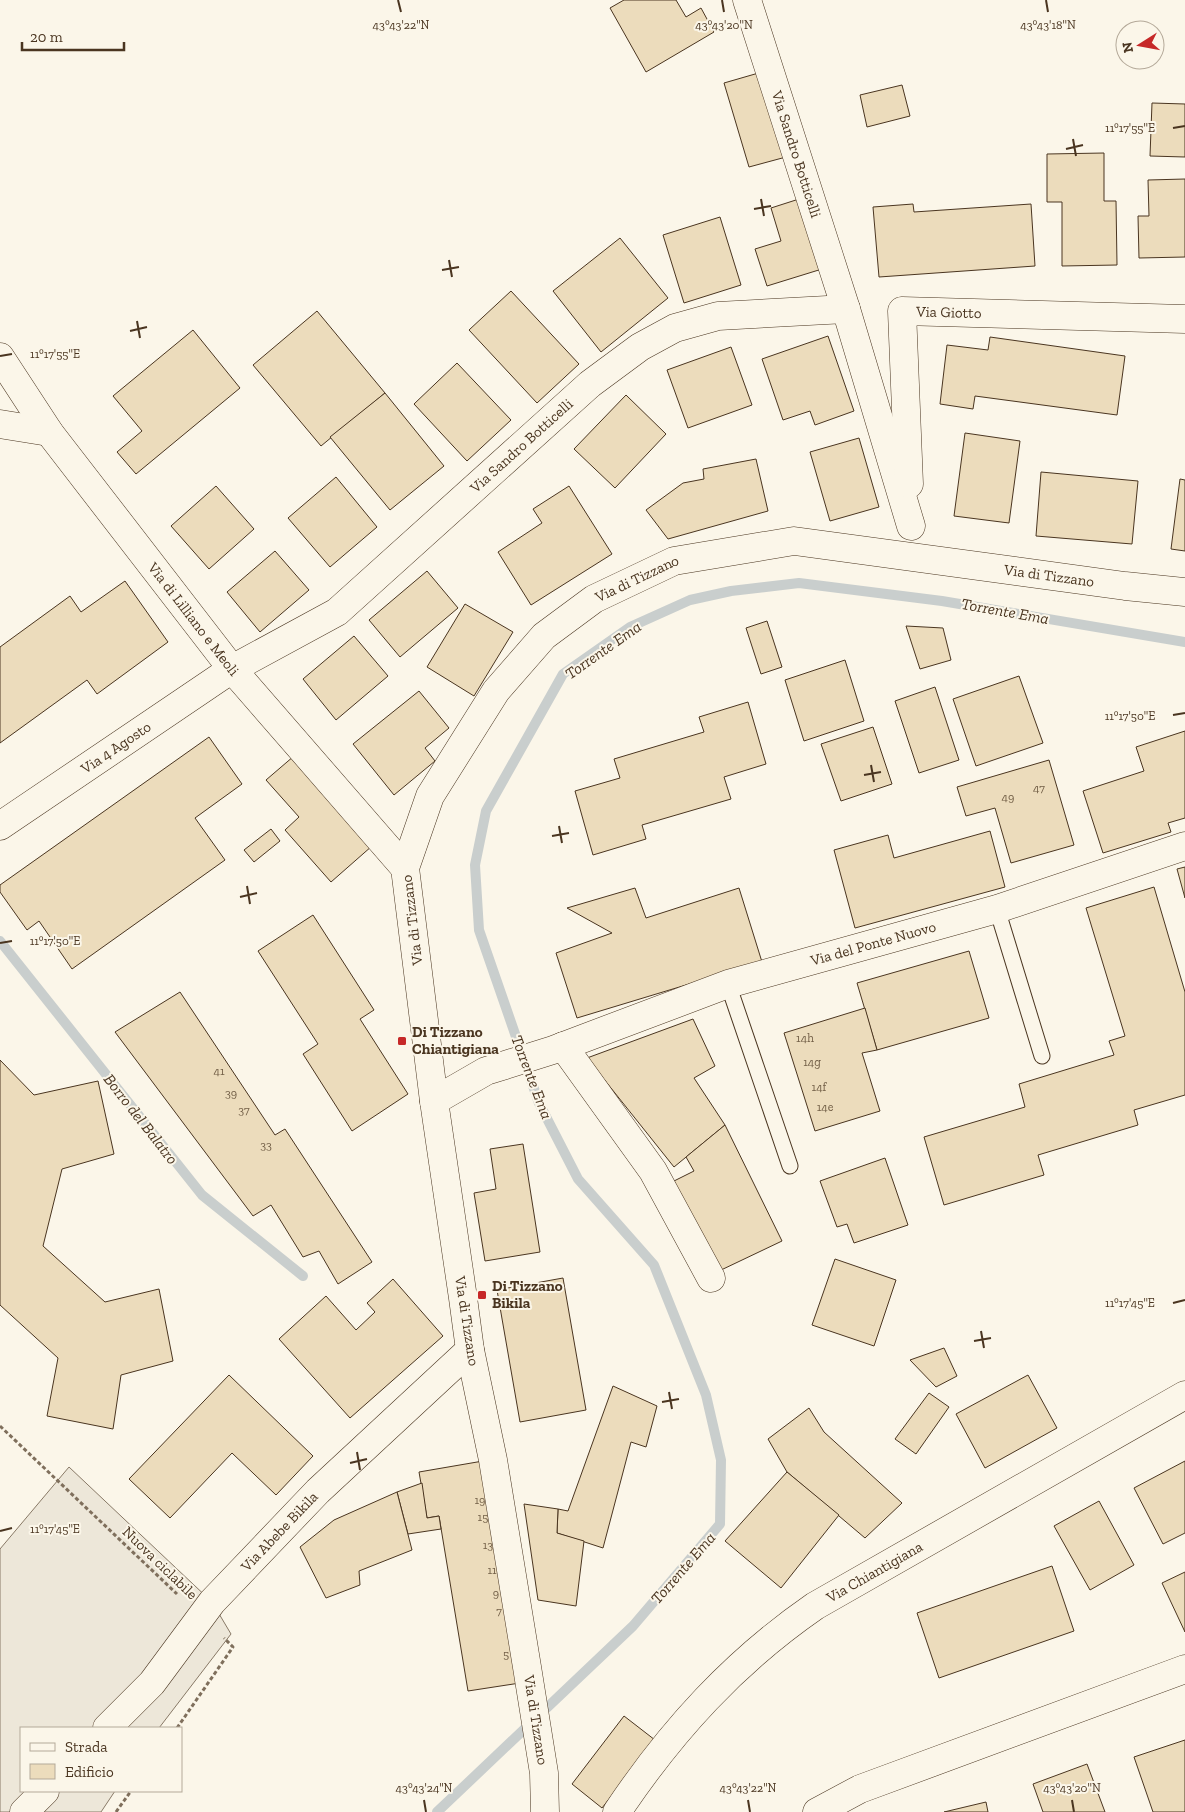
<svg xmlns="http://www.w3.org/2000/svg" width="1185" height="1812" font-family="'Zilla Slab',serif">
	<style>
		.parking { fill: #ede7d9; stroke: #887966 }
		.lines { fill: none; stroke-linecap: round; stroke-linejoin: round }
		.stream { stroke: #c9cecd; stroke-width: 10 }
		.building { fill: #ecdcbc; stroke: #4a3520 }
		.service-casing { stroke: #4a3520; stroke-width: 17 }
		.minor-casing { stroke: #4a3520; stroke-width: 29 }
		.tertiary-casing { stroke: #4a3520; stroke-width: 29 }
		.primary-casing { stroke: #4a3520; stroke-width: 29 }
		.path { stroke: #7f6f5c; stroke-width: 3; stroke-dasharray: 4 2.5; stroke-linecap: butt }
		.service { stroke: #fbf6e9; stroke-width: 15 }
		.minor { stroke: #fbf6e9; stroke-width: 28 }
		.tertiary { stroke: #fbf6e9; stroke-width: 28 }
		.primary { stroke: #fbf6e9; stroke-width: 28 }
		.ticks { fill: none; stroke: #4a3520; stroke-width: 2 }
		.poi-dot { fill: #c62828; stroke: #fbf6e9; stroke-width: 2 }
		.labels { text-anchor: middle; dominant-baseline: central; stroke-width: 4; stroke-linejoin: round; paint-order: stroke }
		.number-label { font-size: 12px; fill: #725f47 }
		.street-label { font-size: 15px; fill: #4a3520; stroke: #fbf6e9 }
		.poi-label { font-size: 15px; font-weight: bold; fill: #4a3520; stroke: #fbf6e9; text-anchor: start }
		.water-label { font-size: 16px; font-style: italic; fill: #4a3520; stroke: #fbf6e9 }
		.ticks-label { font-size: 12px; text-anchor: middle; fill: #4a3520; stroke: #fbf6e9; stroke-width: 4; stroke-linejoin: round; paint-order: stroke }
	</style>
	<rect width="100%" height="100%" fill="#fbf6e9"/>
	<polygon class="parking" points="69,1467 212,1602 231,1634 159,1728 21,1728 21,1791 115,1791 101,1812 0,1812 0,1549"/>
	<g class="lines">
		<g class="stream">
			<polyline points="0,941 202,1195 303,1276"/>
			<polyline points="437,1812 633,1626 720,1524 721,1460 706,1395 654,1265 578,1179 539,1103 479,930 475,865 486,811 563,674 630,627 690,600 731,591 799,583 942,601 1185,642"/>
		</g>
	</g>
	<g class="building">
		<polygon points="624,0 676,0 686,17 701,8 714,32 646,72 610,8"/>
		<polygon points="762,72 786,157 749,167 724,83"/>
		<polygon points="902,85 910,116 867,127 860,95"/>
		<polygon points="1152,103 1185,104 1185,157 1150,156"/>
		<polygon points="1104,153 1104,201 1116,201 1117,265 1062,266 1062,202 1047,202 1047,154"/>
		<polygon points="1185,179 1185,257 1139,258 1138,216 1149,216 1148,180"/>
		<polygon points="799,199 822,269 767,286 755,249 781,241 771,208"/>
		<polygon points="913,204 914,212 1031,204 1035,266 879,277 873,207"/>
		<polygon points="720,217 741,285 684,303 663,235"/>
		<polygon points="620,238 668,298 601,352 553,291"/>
		<polygon points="511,291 579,364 537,403 469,330"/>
		<polygon points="317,311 385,393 321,446 253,365"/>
		<polygon points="193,330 240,388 136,474 117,452 142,431 113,396"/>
		<polygon points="828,336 854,411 815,425 810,411 783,420 762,359"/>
		<polygon points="990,337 1125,356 1117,415 975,396 973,409 940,404 947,345 988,350"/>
		<polygon points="731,347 752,405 688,428 667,370"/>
		<polygon points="457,363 511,420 467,461 414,404"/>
		<polygon points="385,393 444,466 390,510 330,437"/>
		<polygon points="626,395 666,434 615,488 574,449"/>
		<polygon points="965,433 1020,441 1009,523 954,516"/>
		<polygon points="859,438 879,507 830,521 810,452"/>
		<polygon points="756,459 768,511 668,539 646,510 683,483 704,479 703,469"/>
		<polygon points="1041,472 1138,481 1132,544 1036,536"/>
		<polygon points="336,477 377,527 330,567 288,518"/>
		<polygon points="1180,479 1185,480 1185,551 1171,549"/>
		<polygon points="216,486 254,529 209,569 171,526"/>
		<polygon points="569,486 612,554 531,605 498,552 542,523 533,509"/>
		<polygon points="275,551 309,590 260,632 227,592"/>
		<polygon points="427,571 458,608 400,657 369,620"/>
		<polygon points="125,581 168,642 97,694 87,680 0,743 0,647 70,596 81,612"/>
		<polygon points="465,604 513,632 474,696 427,667"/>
		<polygon points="767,621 782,667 761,674 746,628"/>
		<polygon points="906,626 943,628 951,660 920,669"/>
		<polygon points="354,636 388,676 336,720 303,679"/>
		<polygon points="845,660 864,721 804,741 785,680"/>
		<polygon points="1019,676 1043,743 976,766 953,699"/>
		<polygon points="935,687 959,760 919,773 895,701"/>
		<polygon points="419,691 449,728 425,748 435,761 394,795 353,744"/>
		<polygon points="748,702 766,764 724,777 731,799 642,825 646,839 593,855 575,791 620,778 614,759 704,732 699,717"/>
		<polygon points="873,727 892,784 841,801 821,744"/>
		<polygon points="1185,731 1185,818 1168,823 1171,832 1103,853 1083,791 1144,771 1136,747"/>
		<polygon points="209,737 242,784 195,818 225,860 72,969 39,921 27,930 0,892 0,885"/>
		<polygon points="294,756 372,846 331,882 285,830 299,817 266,780"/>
		<polygon points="1049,760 1074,845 1011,863 995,808 966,816 957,787"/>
		<polygon points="271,829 280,841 254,862 244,850"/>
		<polygon points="990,831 1005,887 855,928 834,850 888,835 894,858"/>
		<polygon points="1185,867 1185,898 1177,869"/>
		<polygon points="1154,887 1185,992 1185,1095 1134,1110 1138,1125 1038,1155 1044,1175 944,1205 924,1137 1025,1107 1019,1084 1114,1055 1109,1041 1125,1036 1086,908"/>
		<polygon points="635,888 646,918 739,888 762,962 577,1018 556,953 612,933 567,908"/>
		<polygon points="313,915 374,1010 360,1019 408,1094 352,1131 303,1054 318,1044 258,951"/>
		<polygon points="969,951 989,1018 877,1050 857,983"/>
		<polygon points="180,992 275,1135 285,1129 372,1262 338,1284 319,1251 303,1257 271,1205 253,1216 115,1032"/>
		<polygon points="865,1008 877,1050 862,1053 880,1111 815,1131 784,1033"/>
		<polygon points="693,1019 715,1066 694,1078 725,1125 674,1167 587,1058"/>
		<polygon points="0,1060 34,1095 98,1081 114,1154 62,1169 43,1246 105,1302 159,1289 173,1361 121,1375 113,1429 47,1416 58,1358 0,1305"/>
		<polygon points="725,1125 782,1241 719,1271 672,1182 694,1171 686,1157"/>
		<polygon points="523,1144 540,1252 485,1261 474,1193 496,1189 490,1149"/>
		<polygon points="885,1158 908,1225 854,1243 847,1224 837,1227 820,1181"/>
		<polygon points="835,1259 896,1280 874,1346 812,1325"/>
		<polygon points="563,1278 586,1410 520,1422 497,1290"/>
		<polygon points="393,1279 443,1336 350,1418 279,1339 326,1296 356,1330 375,1312 367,1303"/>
		<polygon points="944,1348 957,1376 936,1387 910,1360"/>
		<polygon points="229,1375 313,1456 276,1495 232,1453 170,1518 129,1479"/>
		<polygon points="1028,1375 1057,1428 985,1468 956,1414"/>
		<polygon points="613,1386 657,1406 646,1447 631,1442 603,1548 557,1533 558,1509 568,1511"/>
		<polygon points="929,1393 949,1407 916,1454 895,1439"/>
		<polygon points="809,1408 824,1432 902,1503 865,1538 787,1472 768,1439"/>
		<polygon points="483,1461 520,1683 468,1691 439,1516 427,1518 419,1472"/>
		<polygon points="1185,1461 1185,1533 1163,1544 1134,1488"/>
		<polygon points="787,1472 839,1515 781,1588 725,1541"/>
		<polygon points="422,1483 427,1518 439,1516 441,1529 408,1534 397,1492"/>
		<polygon points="397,1492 412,1550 359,1571 360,1585 326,1598 300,1547 334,1520"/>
		<polygon points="1099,1501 1134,1565 1090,1590 1054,1526"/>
		<polygon points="524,1504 558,1509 557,1533 584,1541 576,1606 538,1600"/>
		<polygon points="1052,1566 1074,1631 939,1678 917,1613"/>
		<polygon points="1185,1572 1185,1632 1162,1583"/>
		<polygon points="624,1716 655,1740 602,1808 572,1784"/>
		<polygon points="1185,1740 1185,1812 1153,1812 1134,1757"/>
		<polygon points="1087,1764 1105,1812 1043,1812 1033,1784"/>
		<polygon points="986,1802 988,1812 944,1812"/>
	</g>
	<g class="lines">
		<g class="service-casing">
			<g id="service">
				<polyline points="997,909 1042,1056"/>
				<polyline points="728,984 790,1166"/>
			</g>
		</g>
		<g class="minor-casing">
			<g id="minor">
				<path id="s1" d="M747,0l99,309 65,217"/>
				<path id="s2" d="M0,357l49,75 183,237 173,199"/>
				<polyline points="0,424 49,432"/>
				<path id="s3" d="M909,484l-7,-173 283,8"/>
				<path id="s4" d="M0,826l232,-157 105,-57 253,-228 50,-37 35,-19 43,-12 128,-7"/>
				<polyline points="563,1046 653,1171 711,1278"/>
				<path id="s5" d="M434,1101l52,-30 67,-21 175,-66 269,-75 188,-63"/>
				<path id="s6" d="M107,1728l45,-45 60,-81 106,-111 152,-141"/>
				<polyline points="24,1812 45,1791"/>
			</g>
		</g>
		<g class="tertiary-casing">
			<g id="tertiary">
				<path id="s7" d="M545,1812l-1,-39 -17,-106 -34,-207 -23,-110 -7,-52 -29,-197 -29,-233 25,-72 66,-105 48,-55 50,-37 80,-38 120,-20 331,45 60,6"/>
			</g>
		</g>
		<g class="primary-casing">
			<g id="primary">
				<path id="s8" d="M617,1812c55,-82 117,-150 198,-206l370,-211"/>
				<polyline points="817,1812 860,1789 1185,1669"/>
			</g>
		</g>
		<g class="path">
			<polyline points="0,1426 177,1594"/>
			<polyline points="177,1728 233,1647 224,1638"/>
			<polyline points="116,1812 131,1791"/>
		</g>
		<use href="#service" class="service"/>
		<use href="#minor" class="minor"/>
		<use href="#tertiary" class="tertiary"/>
		<use href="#primary" class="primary"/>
	</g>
	<path class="ticks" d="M398,0l3,12M722,0l2,12M1046,0l2,12M1173,128l12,-2M1073,139l3,17M1066,149l17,-4M761,199l3,17M754,209l17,-3M449,260l3,17M442,270l17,-3M137,321l3,17M130,331l17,-4M0,356l12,-2M1173,715l12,-2M871,765l3,17M864,775l17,-3M559,826l3,17M552,836l17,-3M247,886l3,18M240,897l17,-4M0,943l12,-2M1173,1303l12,-3M981,1331l3,17M974,1341l17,-3M669,1392l3,17M662,1402l17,-3M357,1452l3,18M350,1463l17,-4M0,1531l12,-3M424,1800l2,12M748,1800l2,12M1072,1800l2,12"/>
	<g class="poi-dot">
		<rect x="397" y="1036" width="10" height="10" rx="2.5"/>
		<rect x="477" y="1290" width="10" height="10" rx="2.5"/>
	</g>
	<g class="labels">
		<g class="number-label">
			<text x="1039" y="788">47</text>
			<text x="1008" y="797">49</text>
			<text x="805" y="1038">14h</text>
			<text x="812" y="1062">14g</text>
			<text x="219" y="1071">41</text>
			<text x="819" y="1087">14f</text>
			<text x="231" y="1093">39</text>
			<text x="825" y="1107">14e</text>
			<text x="244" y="1110">37</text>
			<text x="266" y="1145">33</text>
			<text x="480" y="1500">19</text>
			<text x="483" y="1517">15</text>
			<text x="488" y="1545">13</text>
			<text x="492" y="1570">11</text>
			<text x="496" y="1593">9</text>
			<text x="499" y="1611">7</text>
			<text x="506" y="1654">5</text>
		</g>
		<g class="street-label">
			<text stroke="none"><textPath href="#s1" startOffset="162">Via Sandro Botticelli</textPath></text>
			<text stroke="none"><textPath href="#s3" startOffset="220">Via Giotto</textPath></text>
			<text stroke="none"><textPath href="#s4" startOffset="648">Via Sandro Botticelli</textPath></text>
			<text stroke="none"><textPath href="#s7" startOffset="1758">Via di Tizzano</textPath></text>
			<text stroke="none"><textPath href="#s7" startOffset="1338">Via di Tizzano</textPath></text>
			<text stroke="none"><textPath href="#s2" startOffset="326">Via di Lilliano e Meoli</textPath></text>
			<text stroke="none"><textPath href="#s4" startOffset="140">Via 4 Agosto</textPath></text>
			<text transform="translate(412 920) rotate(-97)">Via di Tizzano</text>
			<text stroke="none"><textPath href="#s5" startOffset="468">Via del Ponte Nuovo</textPath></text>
			<text transform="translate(467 1321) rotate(81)">Via di Tizzano</text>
			<text stroke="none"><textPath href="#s6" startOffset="262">Via Abebe Bikila</textPath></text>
			<text transform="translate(160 1563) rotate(44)">Nuova ciclabile</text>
			<text stroke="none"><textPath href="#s8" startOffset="356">Via Chiantigiana</textPath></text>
			<text transform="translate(536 1720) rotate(81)">Via di Tizzano</text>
		</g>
		<g class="poi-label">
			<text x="412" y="1032">Di Tizzano<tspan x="412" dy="17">Chiantigiana</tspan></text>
			<text x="492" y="1286">Di Tizzano<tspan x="492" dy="17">Bikila</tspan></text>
		</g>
		<g class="water-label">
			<text transform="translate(1005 611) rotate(10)">Torrente Ema</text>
			<text transform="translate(603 650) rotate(-35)">Torrente Ema</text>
			<text transform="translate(532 1077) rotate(69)">Torrente Ema</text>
			<text transform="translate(141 1119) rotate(52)">Borro del Balatro</text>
			<text transform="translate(683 1568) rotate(-49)">Torrente Ema</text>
		</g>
	</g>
	<g class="ticks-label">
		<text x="401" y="29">43°43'22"N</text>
		<text x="724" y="29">43°43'20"N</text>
		<text x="1048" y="29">43°43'18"N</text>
		<text x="1130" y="132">11°17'55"E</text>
		<text x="55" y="358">11°17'55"E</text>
		<text x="1130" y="720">11°17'50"E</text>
		<text x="55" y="945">11°17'50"E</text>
		<text x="1130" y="1307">11°17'45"E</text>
		<text x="55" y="1533">11°17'45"E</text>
		<text x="424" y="1792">43°43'24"N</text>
		<text x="748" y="1792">43°43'22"N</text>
		<text x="1072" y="1792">43°43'20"N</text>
	</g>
	<rect x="20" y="1727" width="162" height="65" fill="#fbf6e9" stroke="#b4a999"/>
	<rect x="30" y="1743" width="25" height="8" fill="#fbf6e9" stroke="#b4a999"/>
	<text x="65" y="1752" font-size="15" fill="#4a3520">Strada</text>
	<rect x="30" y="1764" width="25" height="15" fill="#ecdcbc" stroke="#b4a999"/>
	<text x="65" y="1777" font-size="15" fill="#4a3520">Edificio</text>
	<g transform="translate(1140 45) rotate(259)"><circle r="24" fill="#fbf6e9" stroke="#b4a999"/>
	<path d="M0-4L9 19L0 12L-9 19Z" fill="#c62828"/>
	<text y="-8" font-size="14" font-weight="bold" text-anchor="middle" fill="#4a3520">N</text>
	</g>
	<path d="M22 42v8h102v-8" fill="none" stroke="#4a3520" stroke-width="2.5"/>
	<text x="30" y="42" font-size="15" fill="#4a3520" stroke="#fbf6e9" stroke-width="4" paint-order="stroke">20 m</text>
</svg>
